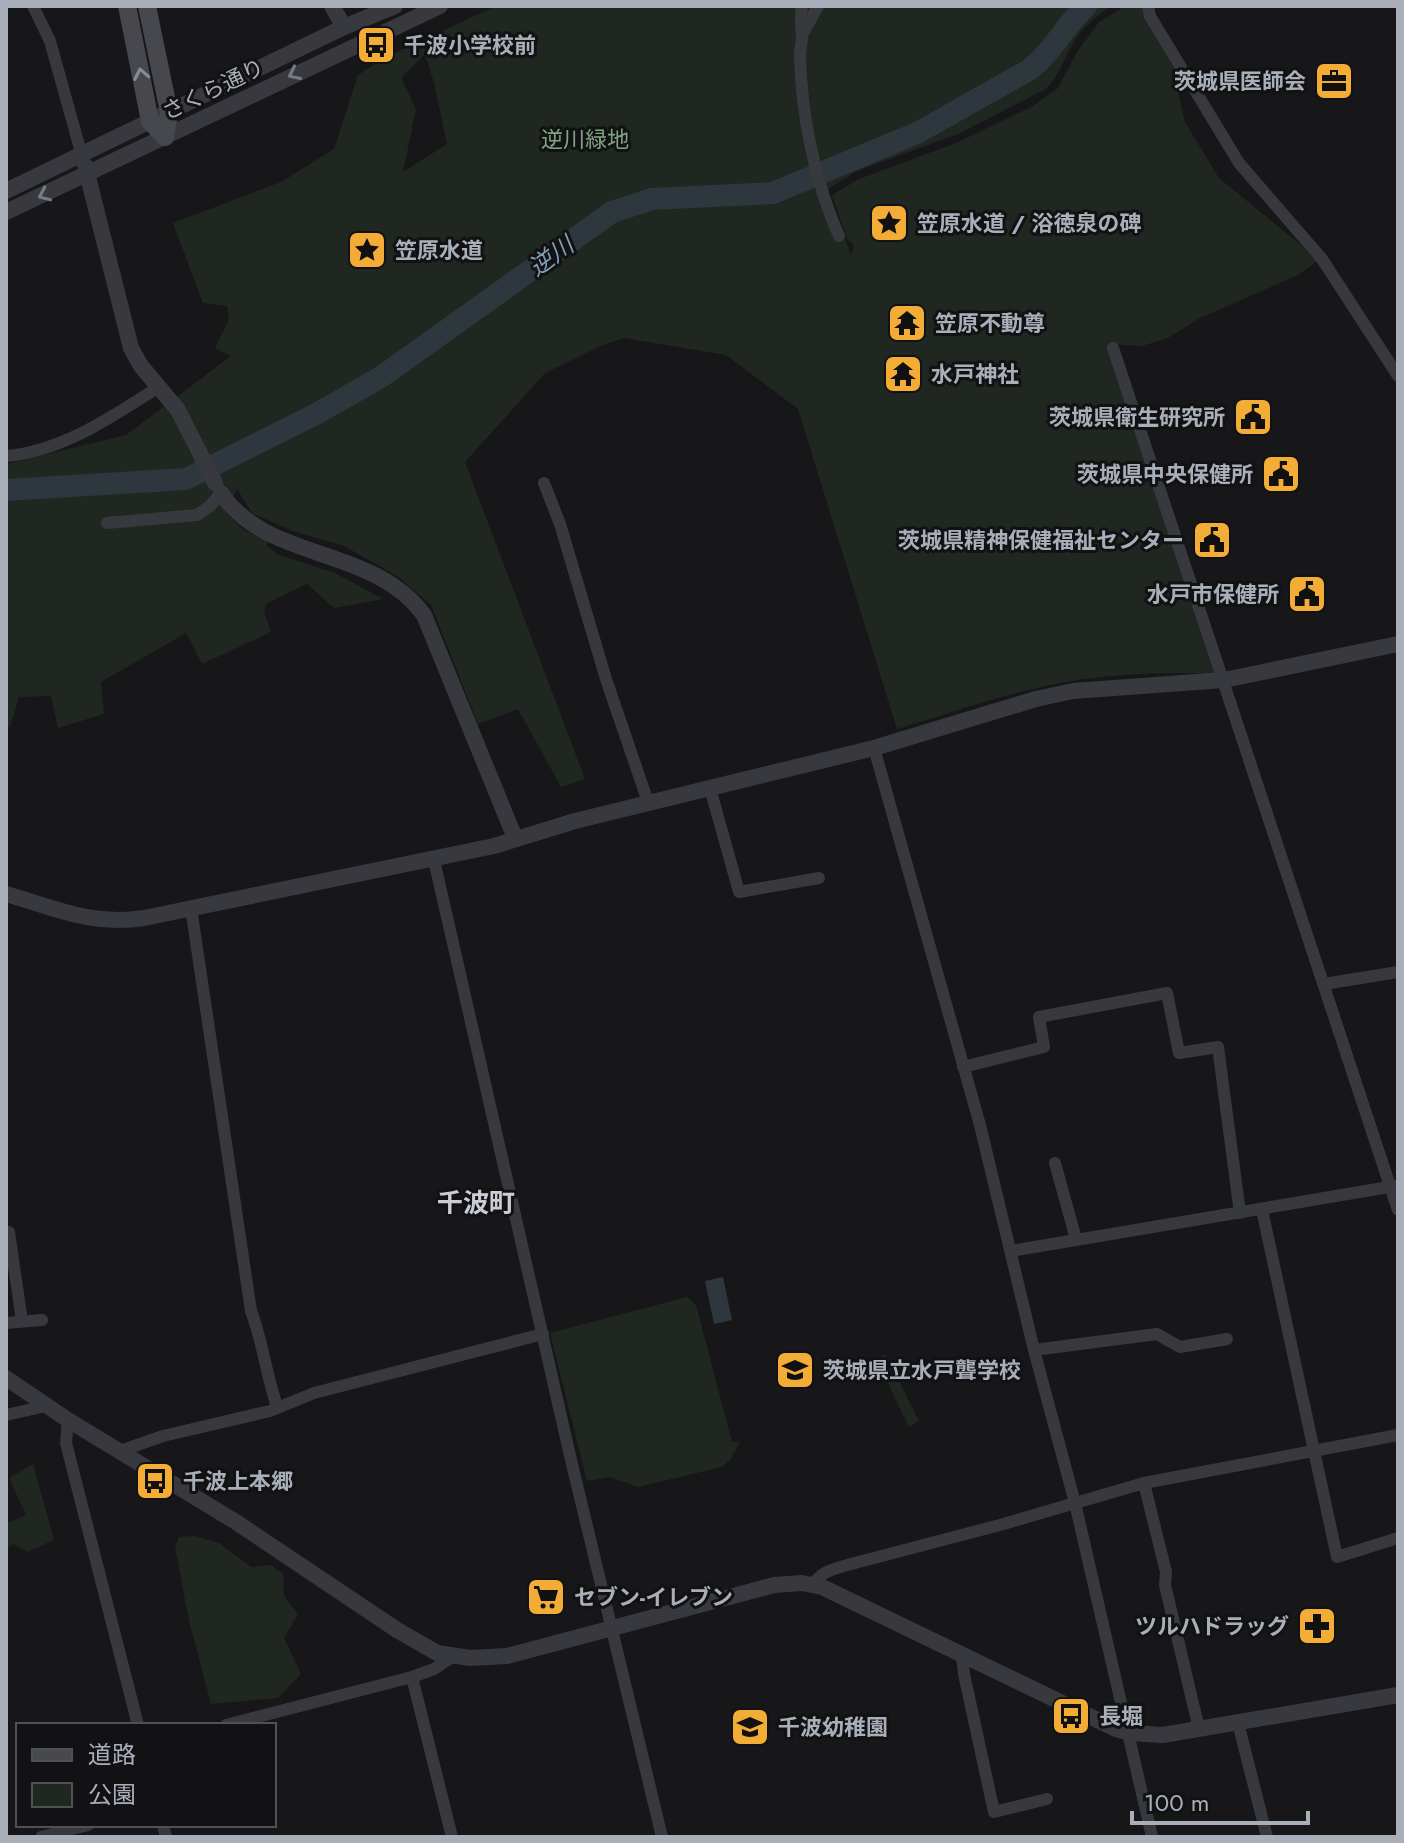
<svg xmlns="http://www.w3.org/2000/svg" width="1404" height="1843" font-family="Jost,'Noto Sans JP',sans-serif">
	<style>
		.green { fill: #1f2720; fill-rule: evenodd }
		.water { fill: #2d373d }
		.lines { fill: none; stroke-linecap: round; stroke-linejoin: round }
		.river { stroke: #2d373d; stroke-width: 22 }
		.minor { stroke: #38393e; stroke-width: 12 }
		.tertiary { stroke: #38393e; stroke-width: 16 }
		.secondary { stroke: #46484e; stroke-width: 18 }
		.oneway { stroke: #868b94 }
		.oneway2 { stroke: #767a82 }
		.labels { text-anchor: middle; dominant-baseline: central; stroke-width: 6; stroke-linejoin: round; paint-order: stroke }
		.poi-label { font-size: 22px; font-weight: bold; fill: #a9afb9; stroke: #121214; text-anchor: start }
		.street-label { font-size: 22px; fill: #a9afb9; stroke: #121214 }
		.park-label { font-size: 22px; fill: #80a481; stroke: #121214 }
		.water-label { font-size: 24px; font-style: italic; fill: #809eb4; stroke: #121214 }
		.quarter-label { font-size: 26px; font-weight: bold; fill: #cacdd5; stroke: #121214 }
	</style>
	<rect width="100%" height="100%" fill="#171719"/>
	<g class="green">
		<path d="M496,6h615c-17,12 -32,24 -41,43 -8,15 -12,28 -24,40l-88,45 -101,37 -29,18 23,66 3,-10 -7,-6 -15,-44 27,-16 97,-36 77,-37 25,-18 19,-36 22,-30 26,-16h17l40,72 -5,10 8,34 34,56 83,68 14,16 -18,13 -98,43 -32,20 -26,8 -34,-2 106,330c-62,-3 -126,1 -186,16 -44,11 -88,26 -131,39l-99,-320 -72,-54 -102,-17 -21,7 -58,28 -80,89 120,317 -24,8 -43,-78 -40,15 -47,-119 -34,-29 -53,-30 -51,-15 -41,-18 -15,-24 -11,24 17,16 25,13 -1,4 12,9 56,18 48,26 -49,9 -27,-24 -40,19 -3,8 7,21 -69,32 -16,-31 -85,49 3,32 -46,14 -7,-32 -32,1 -9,30h-4v-263l120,-29 105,-79 -16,-8 14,-29 -2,-13 -24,-3 -30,-80 108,-41 53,-33 24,-74 30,-19zM425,54l9,29 13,61 -44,28 13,-63 -15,-31z"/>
		<polygon points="687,1297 696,1305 732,1442 740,1442 730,1460 722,1467 638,1487 610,1477 587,1481 550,1333"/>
		<polygon points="886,1355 919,1421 909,1427 876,1359"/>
		<polygon points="33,1464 54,1540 27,1552 14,1544 6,1549 6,1524 26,1515 9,1478"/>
		<polygon points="195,1536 219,1543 251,1567 271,1565 283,1574 284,1596 298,1614 284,1638 301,1674 278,1698 211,1704 189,1621 175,1547 179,1537"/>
	</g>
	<polygon class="water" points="723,1277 732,1320 714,1324 705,1281"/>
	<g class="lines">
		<path class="river" d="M6,490l180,-11 130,-65 65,-37 231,-165 40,-13 121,-6 144,-60 112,-63c24,-18 35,-44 57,-64"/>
		<g class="minor">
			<polyline points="33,6 50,41 82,156"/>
			<path d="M802,6c-2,12 -1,19 0,30 0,7 -2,13 -2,19 1,58 15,128 39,181"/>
			<polyline points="1148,6 1150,16 1239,163 1322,259 1398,376"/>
			<polyline points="802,35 818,6"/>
			<polyline points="1113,348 1398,1210"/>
			<path d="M6,456c57,-5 107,-40 154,-70"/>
			<polyline points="544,483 560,524 606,679 648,802"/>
			<polyline points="107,523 197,515 210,506 221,493 217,485"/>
			<polyline points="874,748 980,1125 1034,1350 1075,1503 1152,1837"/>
			<polyline points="710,788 739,892 819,878"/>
			<polyline points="434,860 571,1460 662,1837"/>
			<path d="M191,908l60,403c12,31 15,64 26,95"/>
			<polyline points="1324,984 1398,972"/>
			<polyline points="963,1067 1044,1047 1039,1017 1167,993 1179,1053 1218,1047 1240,1213"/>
			<polyline points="1055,1163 1076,1239"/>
			<polyline points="1262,1210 1337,1557 1398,1538"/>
			<polyline points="9,1232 22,1321"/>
			<polyline points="1011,1251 1395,1186"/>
			<polyline points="6,1323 42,1320"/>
			<polyline points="1034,1350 1157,1334 1180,1347 1227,1339"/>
			<polyline points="6,1415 46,1406"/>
			<polyline points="68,1420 66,1443 138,1725"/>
			<polyline points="120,1451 163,1436 270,1411 314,1393 543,1334"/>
			<polyline points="1144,1483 1166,1572 1165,1585 1199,1729"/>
			<path d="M814,1585c5,-14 24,-17 37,-21l149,-39 144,-42 254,-48"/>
			<polyline points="962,1656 964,1674 994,1812 1047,1799"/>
			<polyline points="412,1677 452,1837"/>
			<polyline points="1238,1723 1267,1837"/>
			<polyline points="226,1725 412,1677 434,1669 452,1657"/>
			<polyline points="163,1825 166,1837"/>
			<polyline points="41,1837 88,1825"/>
		</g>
		<g class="tertiary">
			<polyline points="332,6 344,27"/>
			<polyline points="85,165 131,348 141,366 178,410 215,483"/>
			<polyline points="6,191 344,27 395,6"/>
			<polyline points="6,212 440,6"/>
			<path d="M221,493c47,70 150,51 203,122l91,223"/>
			<path d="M6,894c49,14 85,32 138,24l350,-72 81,-25 299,-73 162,-49 37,-8 151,-11 174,-36"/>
			<polyline points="6,1378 68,1420 236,1522 397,1630 437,1653 470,1658 507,1656 774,1585 802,1583 822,1587 1116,1729 1130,1733 1163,1735 1398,1695"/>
		</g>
		<g class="secondary">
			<polyline points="127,6 150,121 165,137"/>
			<polyline points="147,6 169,112 165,137"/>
		</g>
	</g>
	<defs><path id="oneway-chevron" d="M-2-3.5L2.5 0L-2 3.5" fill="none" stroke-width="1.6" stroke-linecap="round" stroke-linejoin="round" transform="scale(2)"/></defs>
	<use class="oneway" href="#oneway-chevron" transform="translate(141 74) rotate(-101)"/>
	<g class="oneway2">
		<use href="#oneway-chevron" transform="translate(294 74) rotate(154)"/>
		<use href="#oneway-chevron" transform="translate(44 195) rotate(156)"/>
	</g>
	<defs>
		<g id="bus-square" transform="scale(2)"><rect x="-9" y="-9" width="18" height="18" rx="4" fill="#f3ac35" stroke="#121214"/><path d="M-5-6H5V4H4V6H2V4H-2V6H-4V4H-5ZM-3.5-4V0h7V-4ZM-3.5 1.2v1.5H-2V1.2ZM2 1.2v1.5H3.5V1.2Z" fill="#111"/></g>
		<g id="office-square" transform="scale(2)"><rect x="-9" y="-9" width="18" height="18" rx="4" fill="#f3ac35" stroke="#121214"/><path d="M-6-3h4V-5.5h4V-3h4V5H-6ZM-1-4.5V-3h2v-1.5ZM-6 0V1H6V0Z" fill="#111"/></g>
		<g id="sight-square" transform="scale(2)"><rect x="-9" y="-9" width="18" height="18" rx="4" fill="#f3ac35" stroke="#121214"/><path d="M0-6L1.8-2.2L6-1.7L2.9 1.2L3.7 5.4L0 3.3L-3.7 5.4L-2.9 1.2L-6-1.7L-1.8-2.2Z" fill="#111"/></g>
		<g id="temple-square" transform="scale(2)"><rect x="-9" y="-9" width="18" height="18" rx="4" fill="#f3ac35" stroke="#121214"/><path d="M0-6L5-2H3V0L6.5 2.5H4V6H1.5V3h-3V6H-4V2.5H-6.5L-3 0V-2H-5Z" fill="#111"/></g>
		<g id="civic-square" transform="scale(2)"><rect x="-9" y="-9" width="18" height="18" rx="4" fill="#f3ac35" stroke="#121214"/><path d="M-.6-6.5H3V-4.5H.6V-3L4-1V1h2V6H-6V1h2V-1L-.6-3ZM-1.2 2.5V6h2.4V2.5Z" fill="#111"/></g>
		<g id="school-square" transform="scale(2)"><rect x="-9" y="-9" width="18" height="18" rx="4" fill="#f3ac35" stroke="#121214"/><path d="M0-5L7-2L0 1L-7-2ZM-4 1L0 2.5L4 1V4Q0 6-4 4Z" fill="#111"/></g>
		<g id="supermarket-square" transform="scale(2)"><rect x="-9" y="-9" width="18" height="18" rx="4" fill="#f3ac35" stroke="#121214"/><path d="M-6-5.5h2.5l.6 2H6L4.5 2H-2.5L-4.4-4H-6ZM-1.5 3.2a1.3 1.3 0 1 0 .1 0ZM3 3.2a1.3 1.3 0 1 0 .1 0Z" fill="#111"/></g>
		<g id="pharmacy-square" transform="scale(2)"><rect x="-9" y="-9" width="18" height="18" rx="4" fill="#f3ac35" stroke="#121214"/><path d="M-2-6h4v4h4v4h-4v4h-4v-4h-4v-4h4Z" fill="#111"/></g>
	</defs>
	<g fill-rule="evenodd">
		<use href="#bus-square" x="376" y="45"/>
		<use href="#office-square" x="1334" y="81"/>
		<use href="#sight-square" x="889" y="223"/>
		<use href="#sight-square" x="367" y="250"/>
		<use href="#temple-square" x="907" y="323"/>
		<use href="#temple-square" x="903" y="374"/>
		<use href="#civic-square" x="1253" y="417"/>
		<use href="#civic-square" x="1281" y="474"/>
		<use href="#civic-square" x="1212" y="540"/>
		<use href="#civic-square" x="1307" y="594"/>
		<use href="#school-square" x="795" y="1370"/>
		<use href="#bus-square" x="155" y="1481"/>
		<use href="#supermarket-square" x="546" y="1597"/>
		<use href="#pharmacy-square" x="1317" y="1626"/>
		<use href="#bus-square" x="1071" y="1716"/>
		<use href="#school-square" x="750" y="1727"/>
	</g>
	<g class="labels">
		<g class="poi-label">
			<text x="404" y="45">千波小学校前</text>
			<text x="1306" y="81" text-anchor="end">茨城県医師会</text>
			<text x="917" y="223">笠原水道 / 浴徳泉の碑</text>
			<text x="395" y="250">笠原水道</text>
			<text x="935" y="323">笠原不動尊</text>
			<text x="931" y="374">水戸神社</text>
			<text x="1225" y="417" text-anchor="end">茨城県衛生研究所</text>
			<text x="1253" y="474" text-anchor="end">茨城県中央保健所</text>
			<text x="1184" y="540" text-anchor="end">茨城県精神保健福祉センター</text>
			<text x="1279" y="594" text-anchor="end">水戸市保健所</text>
			<text x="823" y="1370">茨城県立水戸聾学校</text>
			<text x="183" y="1481">千波上本郷</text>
			<text x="574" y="1597">セブン-イレブン</text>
			<text x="1289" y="1626" text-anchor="end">ツルハドラッグ</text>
			<text x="1099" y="1716">長堀</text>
			<text x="778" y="1727">千波幼稚園</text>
		</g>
		<g class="street-label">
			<text transform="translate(213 89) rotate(-26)">さくら通り</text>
		</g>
		<g class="park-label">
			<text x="585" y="139">逆川緑地</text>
		</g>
		<g class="water-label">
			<text transform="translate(551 256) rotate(-36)">逆川</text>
		</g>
		<g class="quarter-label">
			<text x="476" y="1203">千波町</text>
		</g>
	</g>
	<rect width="1404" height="1843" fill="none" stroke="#a9afb9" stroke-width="16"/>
	<rect x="16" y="1723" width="260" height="104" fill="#121214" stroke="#4e5156" stroke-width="2"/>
	<rect x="32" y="1749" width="40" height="12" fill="#46484e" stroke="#4e5156" stroke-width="2"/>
	<text x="88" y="1763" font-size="24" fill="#a9afb9">道路</text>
	<rect x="32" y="1783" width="40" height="24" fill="#1f2720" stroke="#4e5156" stroke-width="2"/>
	<text x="88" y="1803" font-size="24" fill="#a9afb9">公園</text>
	<path d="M1132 1811v12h176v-12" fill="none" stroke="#a9afb9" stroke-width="4"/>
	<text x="1144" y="1811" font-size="24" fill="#a9afb9" stroke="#121214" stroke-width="6" paint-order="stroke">100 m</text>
</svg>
